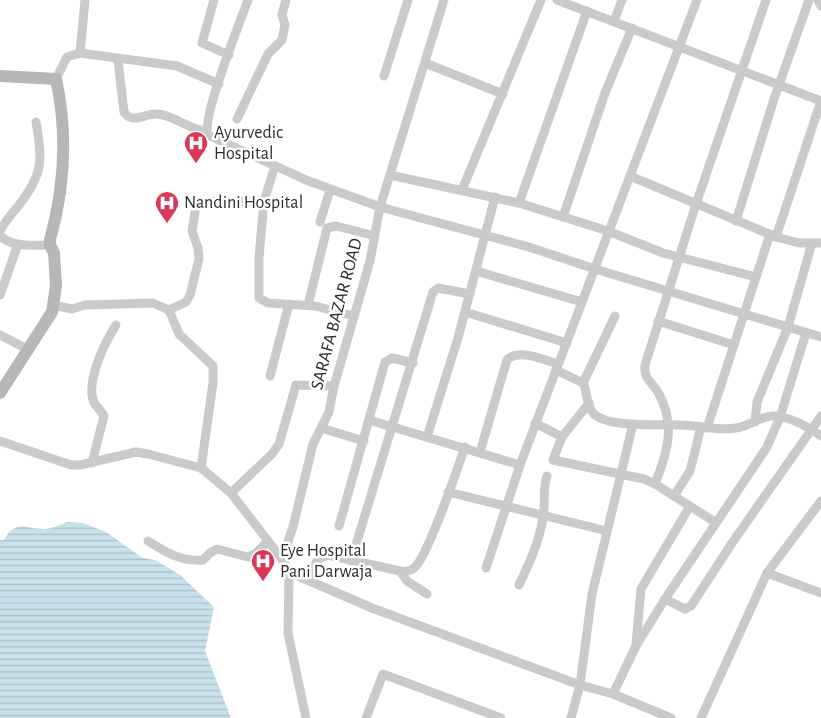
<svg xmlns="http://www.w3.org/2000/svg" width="821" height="718" font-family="'Alegreya Sans',sans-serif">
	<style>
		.water { fill: url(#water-rules) }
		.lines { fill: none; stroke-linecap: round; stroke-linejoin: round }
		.street { stroke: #cacaca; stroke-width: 9 }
		.secondary { stroke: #b7b7b7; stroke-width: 12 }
		.labels { text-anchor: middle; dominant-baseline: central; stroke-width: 5; stroke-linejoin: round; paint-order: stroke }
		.poi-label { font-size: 18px; fill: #2d2d2d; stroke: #fff; text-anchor: start }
		.street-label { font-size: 18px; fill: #2d2d2d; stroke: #fff }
	</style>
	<defs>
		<pattern id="water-rules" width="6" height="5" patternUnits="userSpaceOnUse" patternTransform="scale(1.25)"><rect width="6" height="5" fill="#c8e0e9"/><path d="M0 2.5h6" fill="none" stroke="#acc0c8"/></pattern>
	</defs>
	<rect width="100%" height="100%" fill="#fff"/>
	<path class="water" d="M67,522l16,1 23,9 35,25 16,4 23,14 34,32 -9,44 26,67h-231v-178h4c12,-21 21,-11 40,-11 8,0 16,-4 23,-7z"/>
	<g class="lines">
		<g class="street">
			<polyline points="214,0 202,43 229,55"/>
			<path d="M248,0c-8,22 -47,119 -40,135l98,45 74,27 149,40 66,22 226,68"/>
			<polyline points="557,0 821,101"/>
			<polyline points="818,0 821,6"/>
			<polyline points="614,21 622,0"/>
			<polyline points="80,53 85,0"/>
			<path d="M118,60l6,52c9,13 21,1 33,2 18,1 31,16 49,17"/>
			<polyline points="425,63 503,94"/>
			<polyline points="384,76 408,0"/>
			<polyline points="56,79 67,57 80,53 177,66 219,84"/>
			<polyline points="237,119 268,54 282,40 285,25 282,15 286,0"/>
			<polyline points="275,166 264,201 259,258 259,298 268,303 315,306 354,316"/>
			<polyline points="390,175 519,203 608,231 663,253 756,277"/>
			<polyline points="630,176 776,237 799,243 821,243"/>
			<polyline points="462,190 541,0"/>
			<polyline points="519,203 587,11"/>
			<polyline points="563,217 605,93 632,28"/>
			<polyline points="736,221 774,99 809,0"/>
			<polyline points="320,222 330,190"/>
			<path d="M0,231c5,-10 12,-17 19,-26 24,-31 24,-45 17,-83"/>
			<path d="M0,235c10,13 35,10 50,10"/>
			<polyline points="776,237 821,101"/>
			<polyline points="476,271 582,302"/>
			<polyline points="0,295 18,244"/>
			<polyline points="53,305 72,309 85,305 153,303 169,310 179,334 213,366 213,383 201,468"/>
			<polyline points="308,305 327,228 336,226 375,236"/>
			<polyline points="169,310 186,302 190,295 199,259 198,248 192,231 196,206 202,202 264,201"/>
			<polyline points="465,312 567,343"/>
			<polyline points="658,321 734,345"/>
			<polyline points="0,335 29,350"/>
			<path d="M556,370l27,13c5,9 3,24 11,31 15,14 65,10 85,11 19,0 38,6 57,3 13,-2 23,-11 36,-12 15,-1 37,11 49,20"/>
			<polyline points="270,376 289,304"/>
			<polyline points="583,383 615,316"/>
			<polyline points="369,420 520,465"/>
			<polyline points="755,422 757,402 788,327 812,243"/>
			<polyline points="535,423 562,437 553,460 644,479 655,484 715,522"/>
			<polyline points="321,428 364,441"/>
			<polyline points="707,428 770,234"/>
			<polyline points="427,437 458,338 495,197"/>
			<polyline points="562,437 589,403"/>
			<polyline points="0,441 71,465 80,465 136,452 148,454 201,468 231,493 282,559 289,572 288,633 306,718"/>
			<path d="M480,452l27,-92c12,-12 37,0 51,4"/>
			<path d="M92,463l12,-47c-3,-6 -9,-10 -11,-16 -6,-21 12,-58 23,-75"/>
			<path d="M655,484c12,-30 21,-59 4,-90 -6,-12 -16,-14 -14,-29l51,-161 70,-204"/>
			<polyline points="448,492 607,531"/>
			<polyline points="231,493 272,454 279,444 296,385 334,386"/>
			<polyline points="674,496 690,471 701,427"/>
			<polyline points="339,526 385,362 392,358 413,363"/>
			<path d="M148,541c17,11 34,21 55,19l7,-7 7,-4 31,8 7,-3 13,-13"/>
			<polyline points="282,559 293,527 313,444 329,412 334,386 370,261 380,207 444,0"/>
			<polyline points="351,561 433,292 438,288 470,294"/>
			<polyline points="486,568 520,465 697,0"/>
			<polyline points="400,571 407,581 427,594"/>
			<polyline points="289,572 372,608 580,685 613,694 671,718"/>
			<polyline points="767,573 821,593"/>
			<path d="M308,579l10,-20 10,-4 72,16c5,1 10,0 14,-3 14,-11 43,-99 51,-121"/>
			<path d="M519,585c10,-21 20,-43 24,-67 3,-15 -1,-28 4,-42"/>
			<polyline points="665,599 685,609 691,606 732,543 821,416"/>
			<polyline points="636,644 641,589 690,506"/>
			<polyline points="613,694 636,646 665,599 767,447 780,417 806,333"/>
			<polyline points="366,718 383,674 501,718"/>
			<polyline points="571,718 580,685 592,594 633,424"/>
			<polyline points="701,718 767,573 821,501"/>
		</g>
		<path class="secondary" d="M0,76l56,3c12,55 9,107 -6,161v5l4,8 2,33 -4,26 -52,81"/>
	</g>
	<defs>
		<g id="hospital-pin" transform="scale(1.25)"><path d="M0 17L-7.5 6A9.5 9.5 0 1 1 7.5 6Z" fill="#da3858" stroke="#fff"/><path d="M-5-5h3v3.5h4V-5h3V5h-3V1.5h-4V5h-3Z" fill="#fff"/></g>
	</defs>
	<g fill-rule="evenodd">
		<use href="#hospital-pin" x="196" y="143"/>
		<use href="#hospital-pin" x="167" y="203"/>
		<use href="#hospital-pin" x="263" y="561"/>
	</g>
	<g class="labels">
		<g class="poi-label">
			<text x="214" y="133">Ayurvedic<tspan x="214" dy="21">Hospital</tspan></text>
			<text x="184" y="203">Nandini Hospital</text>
			<text x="280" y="551">Eye Hospital<tspan x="280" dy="21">Pani Darwaja</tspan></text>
		</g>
		<g class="street-label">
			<text transform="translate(337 314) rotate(-75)">SARAFA BAZAR ROAD</text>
		</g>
	</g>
</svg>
